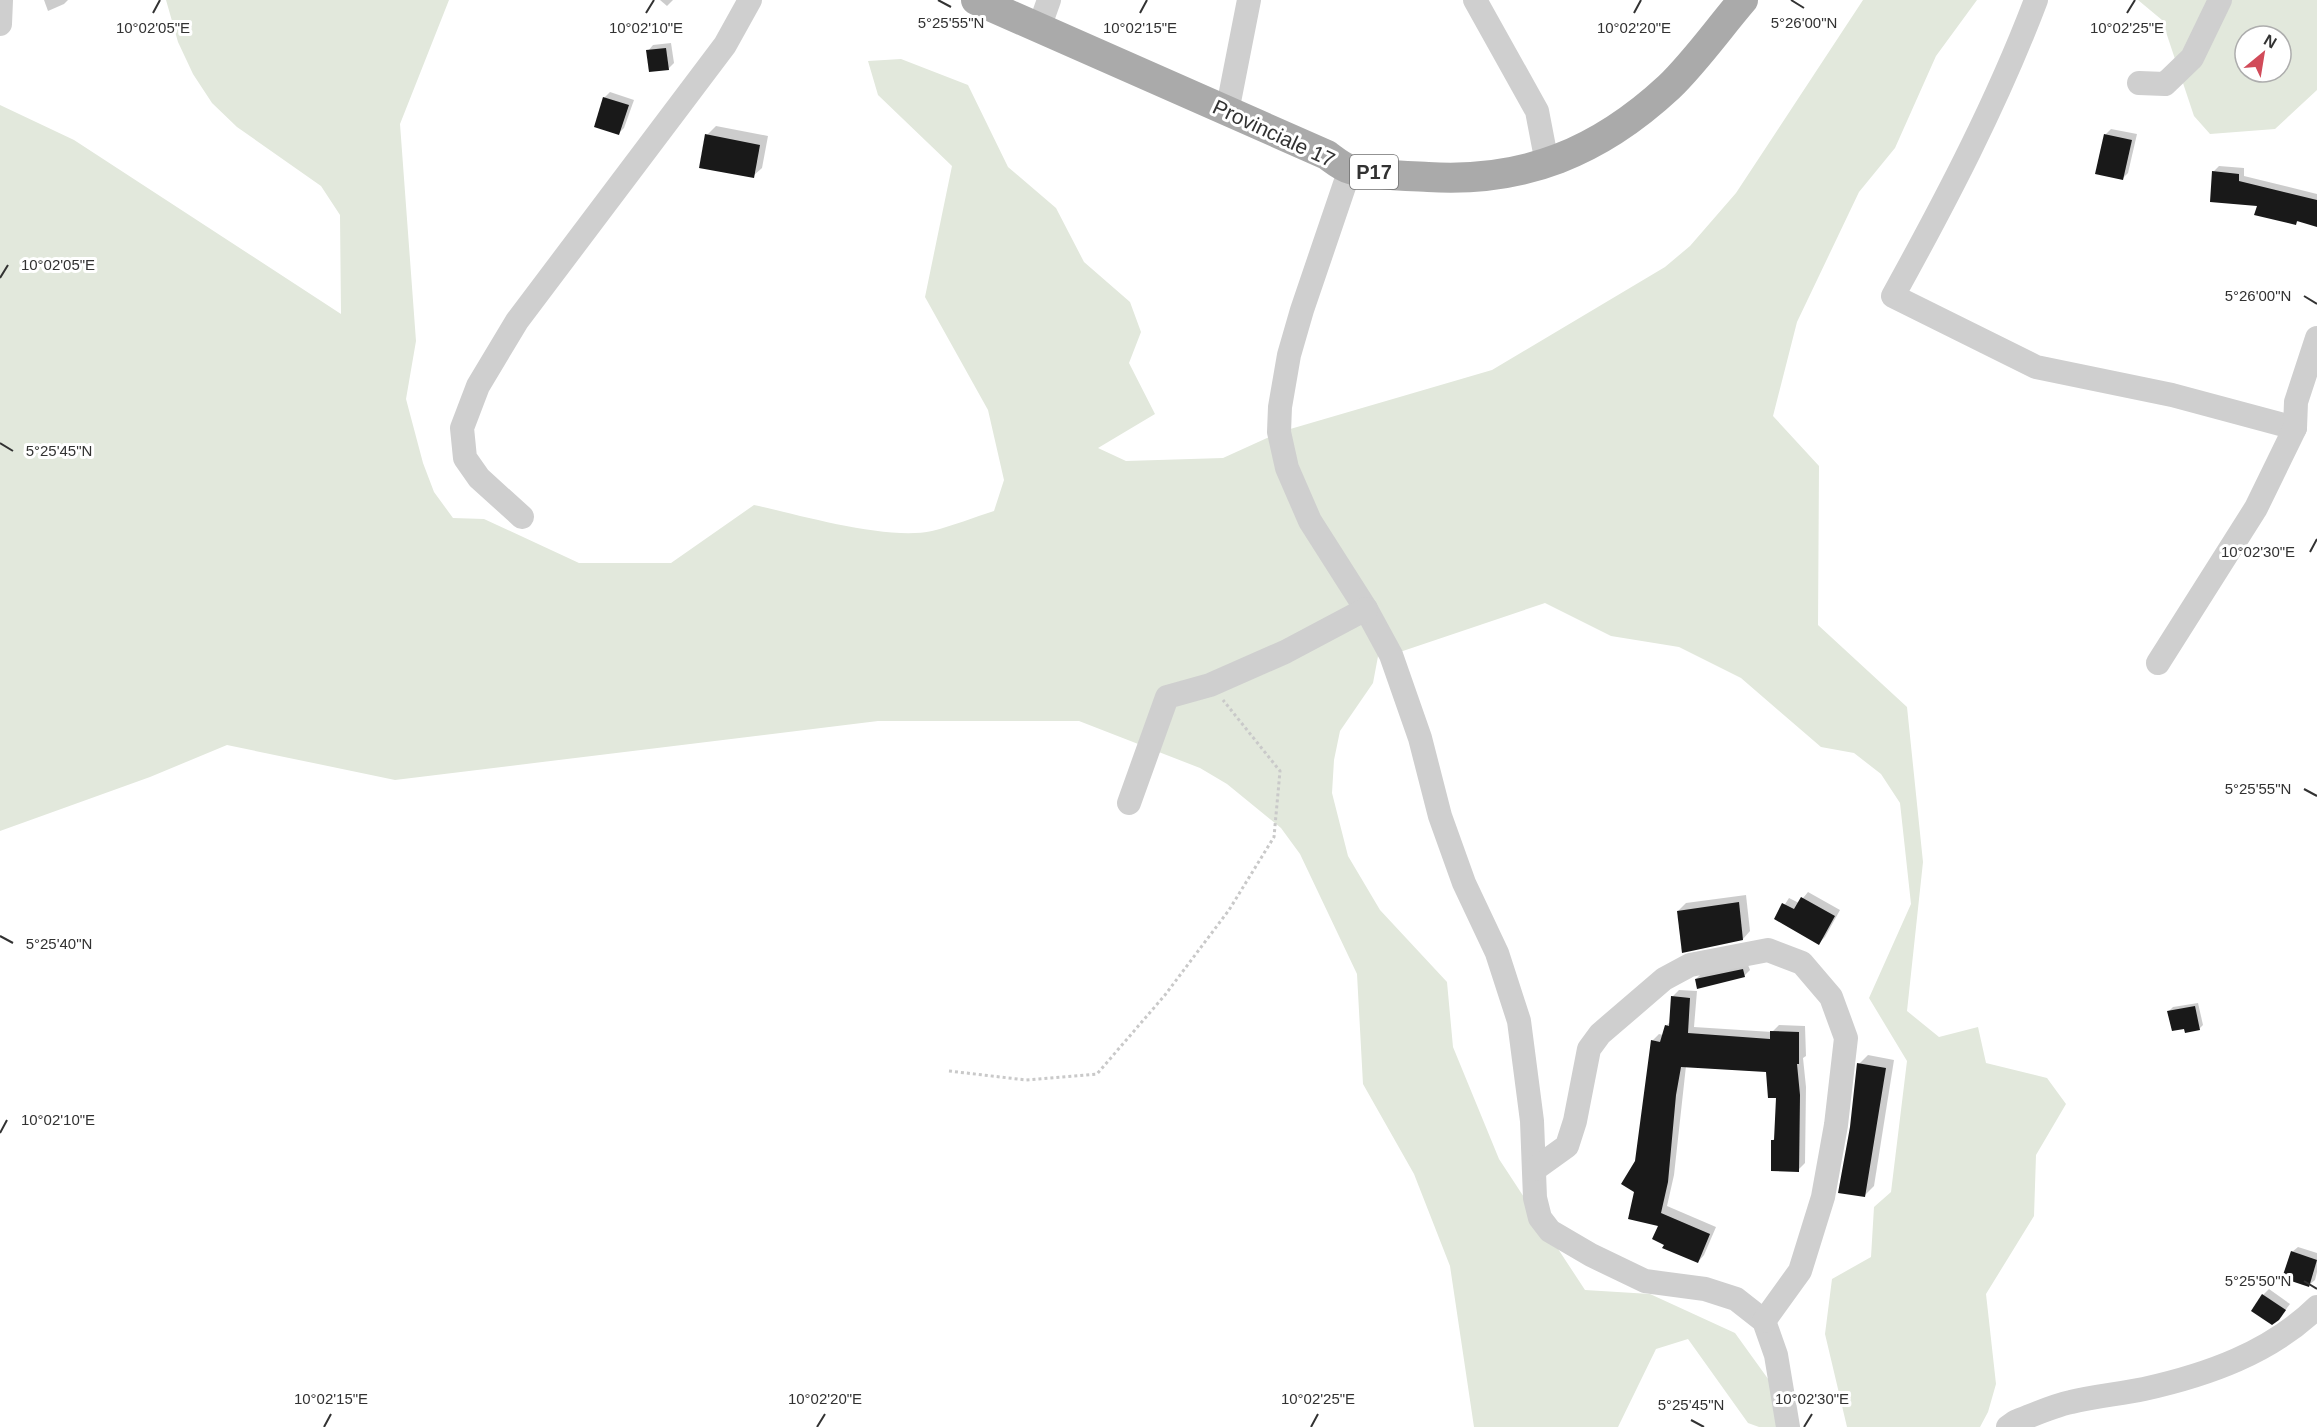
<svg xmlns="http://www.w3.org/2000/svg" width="2317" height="1427" font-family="Arial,sans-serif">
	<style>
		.green { fill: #e2e8dc; fill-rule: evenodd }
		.shadow { fill: #0003 }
		.building { fill: #191919 }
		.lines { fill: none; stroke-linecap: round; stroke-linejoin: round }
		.path { stroke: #c9c9c9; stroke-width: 3; stroke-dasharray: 3 3; stroke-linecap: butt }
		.minor { stroke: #cfcfcf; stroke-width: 24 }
		.major { stroke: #aaa; stroke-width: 30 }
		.ticks { fill: none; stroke: #323232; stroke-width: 2 }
		.labels { text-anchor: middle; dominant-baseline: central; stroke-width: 6; stroke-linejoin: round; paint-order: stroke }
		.shield { fill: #fff; stroke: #707070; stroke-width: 1.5 }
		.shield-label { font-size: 20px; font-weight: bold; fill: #323232 }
		.street-label { font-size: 21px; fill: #323232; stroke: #fff }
		.ticks-label { font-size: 15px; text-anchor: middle; fill: #323232; stroke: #fff; stroke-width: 6; stroke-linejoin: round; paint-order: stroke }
	</style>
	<rect width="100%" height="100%" fill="#fff"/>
	<g class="green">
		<path d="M166,0h283l-49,124 16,217 -10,58 17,64 11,29 19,26 31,1 95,44h92l83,-58c46,10 134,36 178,26 21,-5 42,-14 62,-20l10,-31 -16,-70 -63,-113 27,-131 -74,-71 -10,-34 33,-2 67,26 40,82 48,41 28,54 46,40 11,30 -12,31 26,51 -57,34 28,13 97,-3 57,-26 212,-62 173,-103 25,-21 46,-53 127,-193h114l-41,56 -41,92 -36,44 -62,130 -24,94 46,50 -1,159 89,82 16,155 -16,149 32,26 39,-10 8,36 61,15 19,26 -30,51 -2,61 -48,78 10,90 -8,28 -8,15h-133l-22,-93 7,-55 39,-22 3,-50 17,-15 16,-131 -38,-63 42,-94 -11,-101 -19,-29 -27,-21 -33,-6 -80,-69 -62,-31 -68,-11 -66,-33 -154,52 -12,-4 -6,32 -33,48 -6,29 -2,33 16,63 32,54 67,72 6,65 46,112 86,131 65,4 85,39 54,75 -9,19h-21l-11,-4 -60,-84 -32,10 -38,78h-144l-24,-161 -36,-92 -51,-90 -6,-110 -57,-120 -19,-26 -54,-44 -27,-16 -121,-47h-201l-483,59 -168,-35 -77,32 -150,54v-726l74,35 267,174 -1,-99 -19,-29 -84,-59 -25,-24 -19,-29 -15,-32z"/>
		<path d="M2138,0h179v90l-42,39 -65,5 -16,-18 -32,-96zM2245,36h36v36h-36z"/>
	</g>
	<g class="shadow">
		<polygon points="44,0 68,0 64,4 48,11"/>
		<polygon points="660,0 673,0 667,6"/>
		<polygon points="671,43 674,63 668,69 648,51 653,45"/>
		<polygon points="610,92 634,100 624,128 619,133 604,98"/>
		<polygon points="716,126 768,136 762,168 753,176 707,135"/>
		<polygon points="2111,129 2137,134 2128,173 2122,179 2097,173 2106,134"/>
		<polygon points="2219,166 2244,168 2244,176 2317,194 2317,225 2299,220 2296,223 2258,205 2213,172"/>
		<polygon points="1808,892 1840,910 1825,937 1819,943 1776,918 1789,898 1799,903"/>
		<polygon points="1746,895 1750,931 1743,939 1678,911 1686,903"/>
		<polygon points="1748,965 1750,970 1744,976 1696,979 1702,973"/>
		<polygon points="1679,990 1697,991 1694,1027 1772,1032 1779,1025 1805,1026 1806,1056 1803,1058 1806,1087 1805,1163 1798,1170 1773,1140 1776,1137 1777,1096 1767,1071 1686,1066 1674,1175 1667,1206 1716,1227 1704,1255 1698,1262 1661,1225 1636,1191 1637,1161 1652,1041 1659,1034 1663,1035 1666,1026 1671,1021 1672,997"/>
		<polygon points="2198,1003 2203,1025 2199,1029 2169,1011 2173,1007"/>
		<polygon points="1868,1055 1894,1060 1874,1186 1865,1195 1852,1128 1859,1064"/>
		<polygon points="2298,1247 2317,1253 2317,1272 2315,1280 2309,1285 2292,1252"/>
		<polygon points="2269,1289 2290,1304 2284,1312 2263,1295"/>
	</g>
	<g class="building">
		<polygon points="666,48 669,70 649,72 646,50"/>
		<polygon points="603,97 629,105 619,135 594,127"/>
		<polygon points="705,134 760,145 754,178 699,168"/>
		<polygon points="2104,134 2132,140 2123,180 2095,174"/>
		<polygon points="2212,171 2239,174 2239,181 2317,200 2317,227 2297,221 2296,225 2254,215 2257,206 2210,202"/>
		<polygon points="1801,897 1835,916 1819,945 1774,919 1782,903 1794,909"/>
		<polygon points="1739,902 1743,940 1682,953 1677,911"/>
		<polygon points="1743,969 1745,977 1697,989 1695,979"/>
		<polygon points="1671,996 1690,998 1688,1033 1770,1039 1770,1031 1799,1032 1799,1064 1797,1064 1800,1095 1799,1172 1771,1171 1771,1140 1774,1140 1776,1098 1768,1098 1766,1072 1681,1067 1676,1095 1668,1182 1661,1213 1710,1234 1698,1263 1662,1248 1664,1245 1652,1239 1658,1226 1628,1219 1634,1192 1621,1184 1635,1161 1651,1040 1660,1042 1665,1025 1669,1026"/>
		<polygon points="2195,1006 2200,1030 2185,1033 2184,1029 2172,1031 2167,1011"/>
		<polygon points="1857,1063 1886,1068 1865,1197 1838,1193 1850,1127"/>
		<polygon points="2291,1251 2317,1260 2309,1287 2282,1278"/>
		<polygon points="2262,1294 2286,1310 2279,1320 2272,1325 2251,1311"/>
	</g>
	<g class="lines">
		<polyline class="path" points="949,1071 1026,1080 1097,1074 1165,995 1229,910 1274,837 1280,771 1223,700"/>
		<g class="minor">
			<polyline points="1475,0 1537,111 1547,163"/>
			<path d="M2036,0c-39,103 -90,200 -143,296l143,71 136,28 123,33"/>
			<polyline points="0,24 1,0"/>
			<polyline points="1039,28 1049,0"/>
			<polyline points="2139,83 2165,84 2192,58 2220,0"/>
			<polyline points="1227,112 1249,0"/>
			<polyline points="1350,169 1302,310 1289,355 1280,407 1279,432 1287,468 1310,521 1366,609 1391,655 1420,738 1440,816 1464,883 1497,953 1519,1021 1532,1121 1535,1198 1540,1218 1550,1231 1591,1255 1645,1281 1705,1289 1736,1299 1764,1321 1776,1355 1788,1427"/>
			<polyline points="522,517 479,478 465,458 462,428 478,386 517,321 725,45 750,0"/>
			<polyline points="2158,663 2256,508 2295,428 2296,402 2317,338"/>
			<polyline points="1129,803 1167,697 1210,685 1285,652 1366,609"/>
			<polyline points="1535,1169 1567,1146 1575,1121 1589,1049 1600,1034 1664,979 1690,965 1768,950 1802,963 1831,997 1846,1038 1836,1125 1823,1197 1800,1271 1764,1321"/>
			<path d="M2008,1427l7,-5c18,-7 37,-16 56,-20 24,-6 49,-8 73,-13 63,-14 126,-36 173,-82"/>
		</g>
		<path class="major" d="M976,0l351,155c7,5 15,12 23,14 18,6 58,7 78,8 96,6 171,-25 241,-90 26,-25 50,-59 74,-87"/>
	</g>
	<path class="ticks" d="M938,0l13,7M1791,0l13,8M153,13l7,-13M646,13l8,-13M1140,13l7,-13M1634,13l7,-13M2127,13l8,-13M0,278l8,-13M2304,296l13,8M0,443l13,8M2310,552l7,-13M2304,789l13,7M0,936l13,7M0,1133l7,-13M2304,1281l13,8M1691,1420l13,7M324,1427l7,-13M817,1427l8,-13M1311,1427l7,-13M1804,1427l8,-13"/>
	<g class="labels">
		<rect class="shield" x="1350" y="155" width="48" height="34" rx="4.5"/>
		<g class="shield-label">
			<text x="1374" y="172">P17</text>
		</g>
		<g class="street-label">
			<text transform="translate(1274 133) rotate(25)">Provinciale 17</text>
		</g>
	</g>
	<g class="ticks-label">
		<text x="951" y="28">5°25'55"N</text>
		<text x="1804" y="28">5°26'00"N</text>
		<text x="1140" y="33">10°02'15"E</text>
		<text x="1634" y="33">10°02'20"E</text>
		<text x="2127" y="33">10°02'25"E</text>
		<text x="153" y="33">10°02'05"E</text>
		<text x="646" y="33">10°02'10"E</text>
		<text x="58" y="270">10°02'05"E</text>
		<text x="2258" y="301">5°26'00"N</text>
		<text x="59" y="456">5°25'45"N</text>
		<text x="2258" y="557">10°02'30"E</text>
		<text x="2258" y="794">5°25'55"N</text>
		<text x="59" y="949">5°25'40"N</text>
		<text x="58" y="1125">10°02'10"E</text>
		<text x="2258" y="1286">5°25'50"N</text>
		<text x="331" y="1404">10°02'15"E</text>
		<text x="825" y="1404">10°02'20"E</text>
		<text x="1318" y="1404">10°02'25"E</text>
		<text x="1812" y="1404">10°02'30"E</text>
		<text x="1691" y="1410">5°25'45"N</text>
	</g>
	<g transform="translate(2263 54) rotate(30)"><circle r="28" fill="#ffffff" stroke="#adadad" stroke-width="1.5"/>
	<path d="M0-4.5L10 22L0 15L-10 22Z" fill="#d14b59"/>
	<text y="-9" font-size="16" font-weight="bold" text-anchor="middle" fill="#323232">N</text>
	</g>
</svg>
